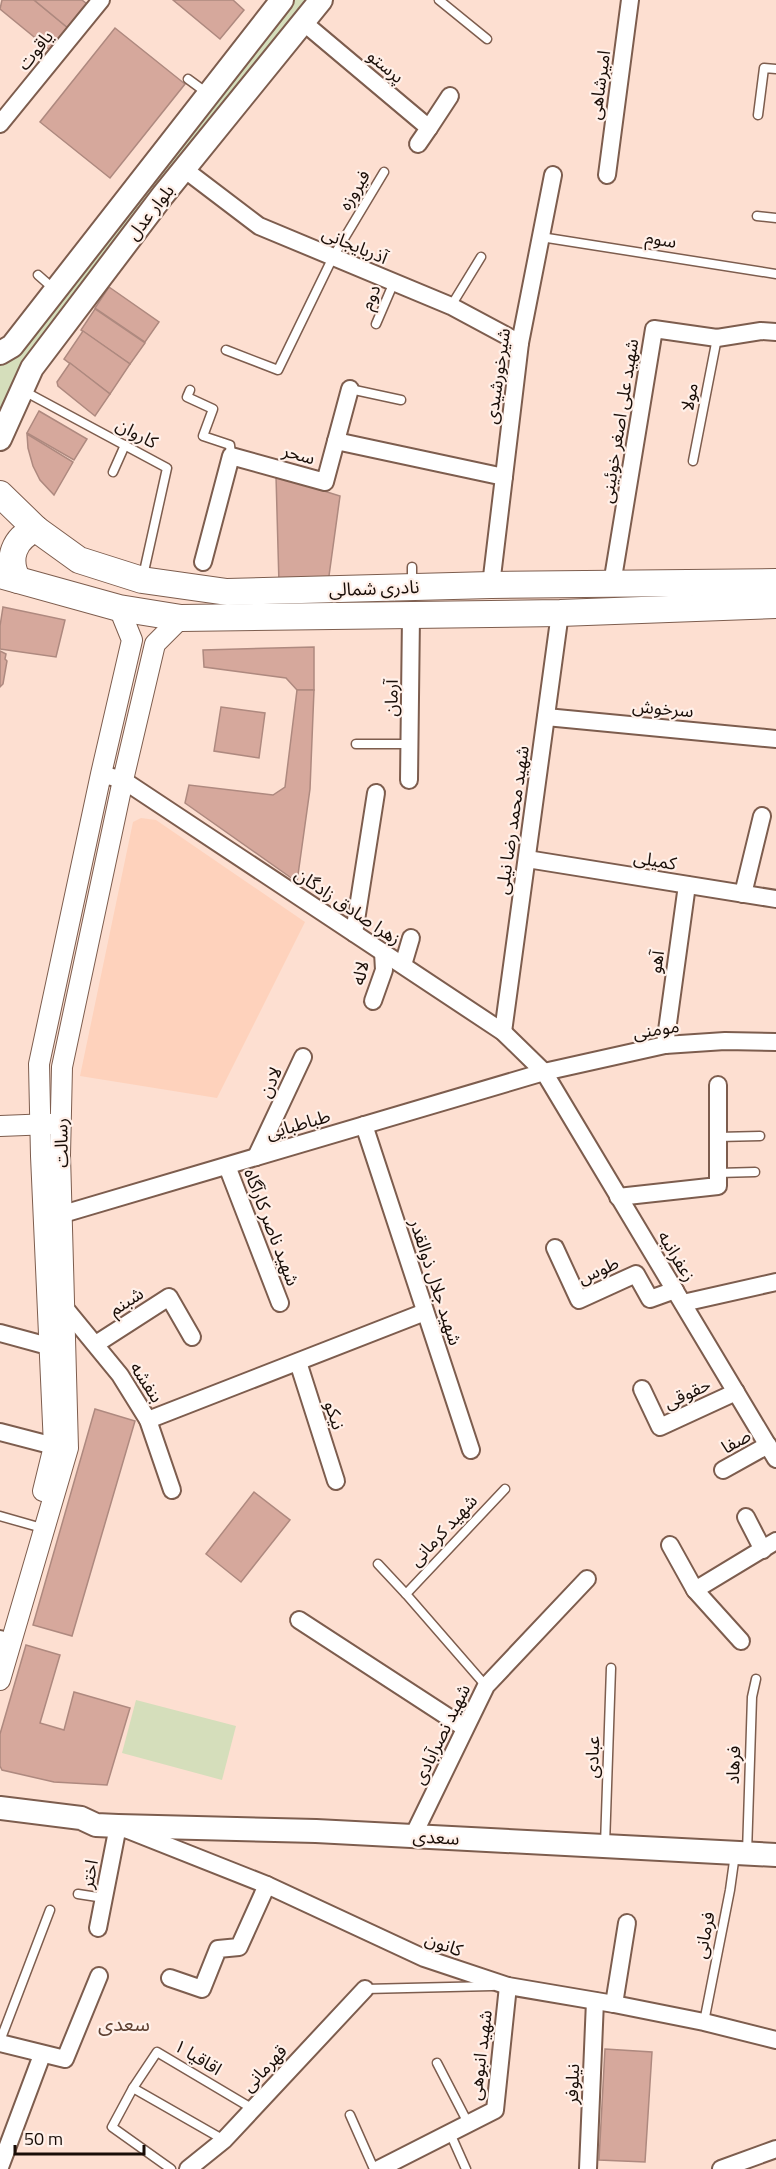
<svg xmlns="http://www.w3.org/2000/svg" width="776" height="2169" font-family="'Titillium Web','Noto Sans Arabic',sans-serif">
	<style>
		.built { fill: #fed2bc }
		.green { fill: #d5debb }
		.building { fill: #d6a89c; stroke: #ae897f; stroke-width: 1.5 }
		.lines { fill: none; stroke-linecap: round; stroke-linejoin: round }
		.service-casing { stroke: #7d5d4e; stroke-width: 11 }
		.minor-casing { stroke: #7d5d4e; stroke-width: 20 }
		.tertiary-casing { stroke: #7d5d4e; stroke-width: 22 }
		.secondary-casing { stroke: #7d5d4e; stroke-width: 26 }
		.primary-casing { stroke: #7d5d4e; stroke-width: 28 }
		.service { stroke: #fff; stroke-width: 8 }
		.minor { stroke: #fff; stroke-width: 16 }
		.tertiary { stroke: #fff; stroke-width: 20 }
		.secondary { stroke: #fff; stroke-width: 22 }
		.primary { stroke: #fff; stroke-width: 26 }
		.labels { text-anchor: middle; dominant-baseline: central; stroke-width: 4.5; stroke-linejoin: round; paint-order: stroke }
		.street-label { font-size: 18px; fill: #190d07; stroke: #fff0e9 }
		.neighbourhood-label { font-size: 20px; fill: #5e4031; stroke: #fff0e9 }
	</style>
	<rect width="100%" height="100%" fill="#fddfd1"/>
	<polygon class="built" points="141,818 156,820 305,922 217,1098 80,1076 133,822"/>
	<g class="green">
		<polygon points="282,0 321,0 163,195 6,426 0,410 0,353"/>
		<polygon points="136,1700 236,1726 222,1780 122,1753"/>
	</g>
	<g class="building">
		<polygon points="2,0 34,0 68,28 50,50 0,9"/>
		<polygon points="34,0 82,0 87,4 68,28"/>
		<polygon points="173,0 233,0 244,10 220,39"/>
		<polygon points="115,28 185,84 110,178 40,122"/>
		<polygon points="109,287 159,322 145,342 95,308"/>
		<polygon points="95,309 145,343 130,364 81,330"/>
		<polygon points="83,331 130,364 110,394 64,359"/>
		<polygon points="70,363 110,394 95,416 58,386 57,382"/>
		<polygon points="39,411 87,439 74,460 27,433"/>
		<polygon points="27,434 73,462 54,495 40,480 33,466 28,448"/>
		<polygon points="276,476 340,496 328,583 279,584"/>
		<polygon points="3,607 65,620 56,657 0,649 0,626"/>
		<polygon points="314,647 314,690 297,690 286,678 204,667 203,650"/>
		<polygon points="0,651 6,654 5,659 7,661 3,684 0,687"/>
		<polygon points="297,690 314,690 310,789 297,882 185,803 189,785 273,795 285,787"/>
		<polygon points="221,707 265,713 259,758 214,751"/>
		<polygon points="95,1409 135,1421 72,1636 33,1625"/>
		<polygon points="254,1492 290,1520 241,1582 206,1554"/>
		<polygon points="26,1645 60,1655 40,1723 64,1730 74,1692 130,1708 107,1785 54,1782 2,1770 0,1766 0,1734"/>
		<polygon points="605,2049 652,2052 645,2162 599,2160"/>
	</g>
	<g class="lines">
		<g class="service-casing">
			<g id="service">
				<polyline points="439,0 487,39"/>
				<polyline points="188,79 207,93"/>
				<polyline points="758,115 764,68 776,69"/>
				<polyline points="757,216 776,218"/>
				<polyline points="541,237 776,274"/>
				<polyline points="38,275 55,290"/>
				<polyline points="451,306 481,257"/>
				<polyline points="376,324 394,282"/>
				<polyline points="226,350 278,370 333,257 384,172"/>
				<polyline points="350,389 401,400"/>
				<polyline points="22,390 167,468 143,576"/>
				<polyline points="190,390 187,397 213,409 203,436 230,445 231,456"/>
				<polyline points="693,461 717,338"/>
				<polyline points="113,472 125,445"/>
				<polyline points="412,585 412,567"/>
				<polyline points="356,744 410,744"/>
				<polyline points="718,1137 760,1136"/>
				<polyline points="718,1173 755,1172"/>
				<polyline points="0,1516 35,1526"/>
				<polyline points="378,1564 406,1594"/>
				<polyline points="486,1686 406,1594 505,1489"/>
				<polyline points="605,1845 611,1668"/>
				<polyline points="747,1853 752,1697 756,1679"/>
				<polyline points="78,1894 104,1898"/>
				<polyline points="365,1989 492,1986"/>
				<polyline points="704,2022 730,1890 735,1854"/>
				<polyline points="0,2041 50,1910"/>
				<polyline points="437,2063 468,2123"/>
				<polyline points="133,2088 224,2140"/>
				<polyline points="350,2115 374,2169"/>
				<polyline points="450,2133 466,2169"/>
				<polyline points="171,2169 112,2127 133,2088 157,2052 253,2109"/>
			</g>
		</g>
		<g class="minor-casing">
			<g id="minor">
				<polyline points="303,22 429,128 418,144"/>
				<polyline points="0,124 101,0"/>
				<polyline points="429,128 450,96"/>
				<polyline points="184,169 259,226 451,306 520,343"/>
				<polyline points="607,175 630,0"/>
				<polyline points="336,441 350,389"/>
				<polyline points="203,562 231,456 325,482 336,441 504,477"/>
				<polyline points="612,584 654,329 717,338 761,331 776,332"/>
				<polyline points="491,585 520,343 553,175"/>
				<polyline points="546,717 776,739"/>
				<polyline points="101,774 123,780 503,1032 544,1072 776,1459"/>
				<polyline points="409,780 411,616"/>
				<polyline points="527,859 776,899"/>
				<polyline points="743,894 762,816"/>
				<polyline points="354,933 376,793"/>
				<polyline points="403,965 411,938"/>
				<polyline points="373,1001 384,970 383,952"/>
				<polyline points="503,1032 560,613"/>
				<polyline points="665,1045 687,885"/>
				<polyline points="364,1125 471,1450"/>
				<polyline points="256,1157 303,1057"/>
				<polyline points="227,1166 280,1303"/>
				<polyline points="618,1197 718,1186 718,1085"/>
				<polyline points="63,1214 544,1072 665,1045 725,1041 776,1042"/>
				<polyline points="555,1248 579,1300 636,1274 650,1299 675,1290"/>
				<polyline points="683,1303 776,1282"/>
				<polyline points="65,1308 120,1375 148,1420 172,1490"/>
				<polyline points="0,1333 48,1346"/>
				<polyline points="96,1344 169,1297 192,1337"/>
				<polyline points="298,1362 336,1481"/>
				<polyline points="642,1389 660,1427 736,1392"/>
				<polyline points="148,1420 425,1312"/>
				<polyline points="0,1432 54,1446"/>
				<polyline points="723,1470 768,1445"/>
				<polyline points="746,1517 763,1550"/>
				<polyline points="670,1545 695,1590 776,1541"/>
				<polyline points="695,1590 741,1641"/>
				<polyline points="299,1620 465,1728"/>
				<polyline points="0,1639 0,1640"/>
				<polyline points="413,1836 486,1686 587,1579"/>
				<polyline points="98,1928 118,1826 267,1885 424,1958 508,1986 614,2004 704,2022 776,2040"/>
				<polyline points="170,1978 202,1989 218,1949 239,1947 267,1885"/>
				<polyline points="614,2004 627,1923"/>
				<polyline points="0,2043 65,2059 99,1976"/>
				<polyline points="0,2167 42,2055"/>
				<polyline points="188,2169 224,2140 365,1989"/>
				<polyline points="379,2169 495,2110 508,1986"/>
				<polyline points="588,2169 595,2001"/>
				<polyline points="721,2169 776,2149"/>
			</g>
		</g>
		<g class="tertiary-casing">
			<g id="tertiary">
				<polyline points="0,1126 51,1124"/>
				<polyline points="43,1491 54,1446 41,1156 39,1064 101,774 132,640 119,608"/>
				<polyline points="0,1680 68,1448 60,1155 62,1067 123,780 155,644 181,618"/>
			</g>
		</g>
		<g class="secondary-casing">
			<g id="secondary">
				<polyline points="0,353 12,346 282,0"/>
				<polyline points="0,439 32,368 163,195 321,0"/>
				<polyline points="0,1808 81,1818 96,1825 118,1826 316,1831 776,1855"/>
			</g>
		</g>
		<g class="primary-casing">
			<g id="primary">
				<polyline points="0,494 36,529 79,560 142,580 227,592 491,585 776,582"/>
				<polyline points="0,575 119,608 181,618 560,613 776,605"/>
				<path d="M18,580c-12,-21 -4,-42 18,-51"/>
			</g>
		</g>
		<use href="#service" class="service"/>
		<use href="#minor" class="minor"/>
		<use href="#tertiary" class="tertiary"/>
		<use href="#secondary" class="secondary"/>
		<use href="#primary" class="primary"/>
	</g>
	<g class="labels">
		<g class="street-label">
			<text transform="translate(35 50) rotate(-51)">یاقوت</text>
			<text transform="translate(386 66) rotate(40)">پرستو</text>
			<text transform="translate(599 85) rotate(-82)">امیرشاهی</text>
			<text transform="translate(354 190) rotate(-59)">فیروزه</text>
			<text transform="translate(150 212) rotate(-52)">بلوار عدل</text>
			<text transform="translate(661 239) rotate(9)">سوم</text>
			<text transform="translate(355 245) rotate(23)">آذربایجانی</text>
			<text transform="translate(370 297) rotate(-67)">دوم</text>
			<text transform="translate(497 376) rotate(-82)">شیرخورشیدی</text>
			<text transform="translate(689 397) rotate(-79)">مولا</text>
			<text transform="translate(619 421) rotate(-81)">شهید علی اصغر خوئینی</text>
			<text transform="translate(137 433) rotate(28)">کاروان</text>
			<text transform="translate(299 454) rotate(16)">سحر</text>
			<text transform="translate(374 588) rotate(-2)">نادری شمالی</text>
			<text transform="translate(391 698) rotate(-89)">آرمان</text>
			<text transform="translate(663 708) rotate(5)">سرخوش</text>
			<text transform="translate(512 820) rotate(-82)">شهید محمد رضا نیلی</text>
			<text transform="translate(655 860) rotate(9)">کمیلی</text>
			<text transform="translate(348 906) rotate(34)">زهرا صادق زادگان</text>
			<text transform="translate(656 962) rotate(-82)">آهو</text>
			<text transform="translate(360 973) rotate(-78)">لاله</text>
			<text transform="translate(656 1029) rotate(-9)">مومنی</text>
			<text transform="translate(270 1082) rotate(-65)">لادن</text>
			<text transform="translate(298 1124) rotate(-16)">طباطبایی</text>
			<text transform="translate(61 1143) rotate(-91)">رسالت</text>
			<text transform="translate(272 1227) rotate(69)">شهید ناصر کارآگاه</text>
			<text transform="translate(677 1256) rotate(59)">زعفرانیه</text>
			<text transform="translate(598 1270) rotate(-24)">طوس</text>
			<text transform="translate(436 1282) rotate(72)">شهید جلال ذوالقدر</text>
			<text transform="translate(126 1301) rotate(-33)">شبنم</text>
			<text transform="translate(147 1382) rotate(57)">بنفشه</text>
			<text transform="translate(687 1393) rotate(-25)">حقوقی</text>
			<text transform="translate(335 1415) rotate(72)">نیکو</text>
			<text transform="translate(736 1441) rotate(-30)">صفا</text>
			<text transform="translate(443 1530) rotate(-47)">شهید کرمانی</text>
			<text transform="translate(441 1734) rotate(-64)">شهید نصرآبادی</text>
			<text transform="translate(592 1757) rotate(-88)">عبادی</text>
			<text transform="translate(733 1765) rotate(-88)">فرهاد</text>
			<text transform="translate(436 1837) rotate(3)">سعدی</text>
			<text transform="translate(89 1874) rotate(-79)">اختر</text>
			<text transform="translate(704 1935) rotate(-79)">فرمانی</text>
			<text transform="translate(444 1944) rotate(20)">کانون</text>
			<text transform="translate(480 2055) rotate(-83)">شهید انبوهی</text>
			<text transform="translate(198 2057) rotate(31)">اقاقیا ۱</text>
			<text transform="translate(264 2068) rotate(-47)">قهرمانی</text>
			<text transform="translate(572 2084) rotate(-88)">نیلوفر</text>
		</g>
		<g class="neighbourhood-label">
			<text x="124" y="2023">سعدی</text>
		</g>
	</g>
	<path d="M15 2145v9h129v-9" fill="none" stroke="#190d07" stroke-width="3"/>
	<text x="24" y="2145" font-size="18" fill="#190d07" stroke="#fff0e9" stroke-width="4.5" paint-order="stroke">50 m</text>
</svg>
